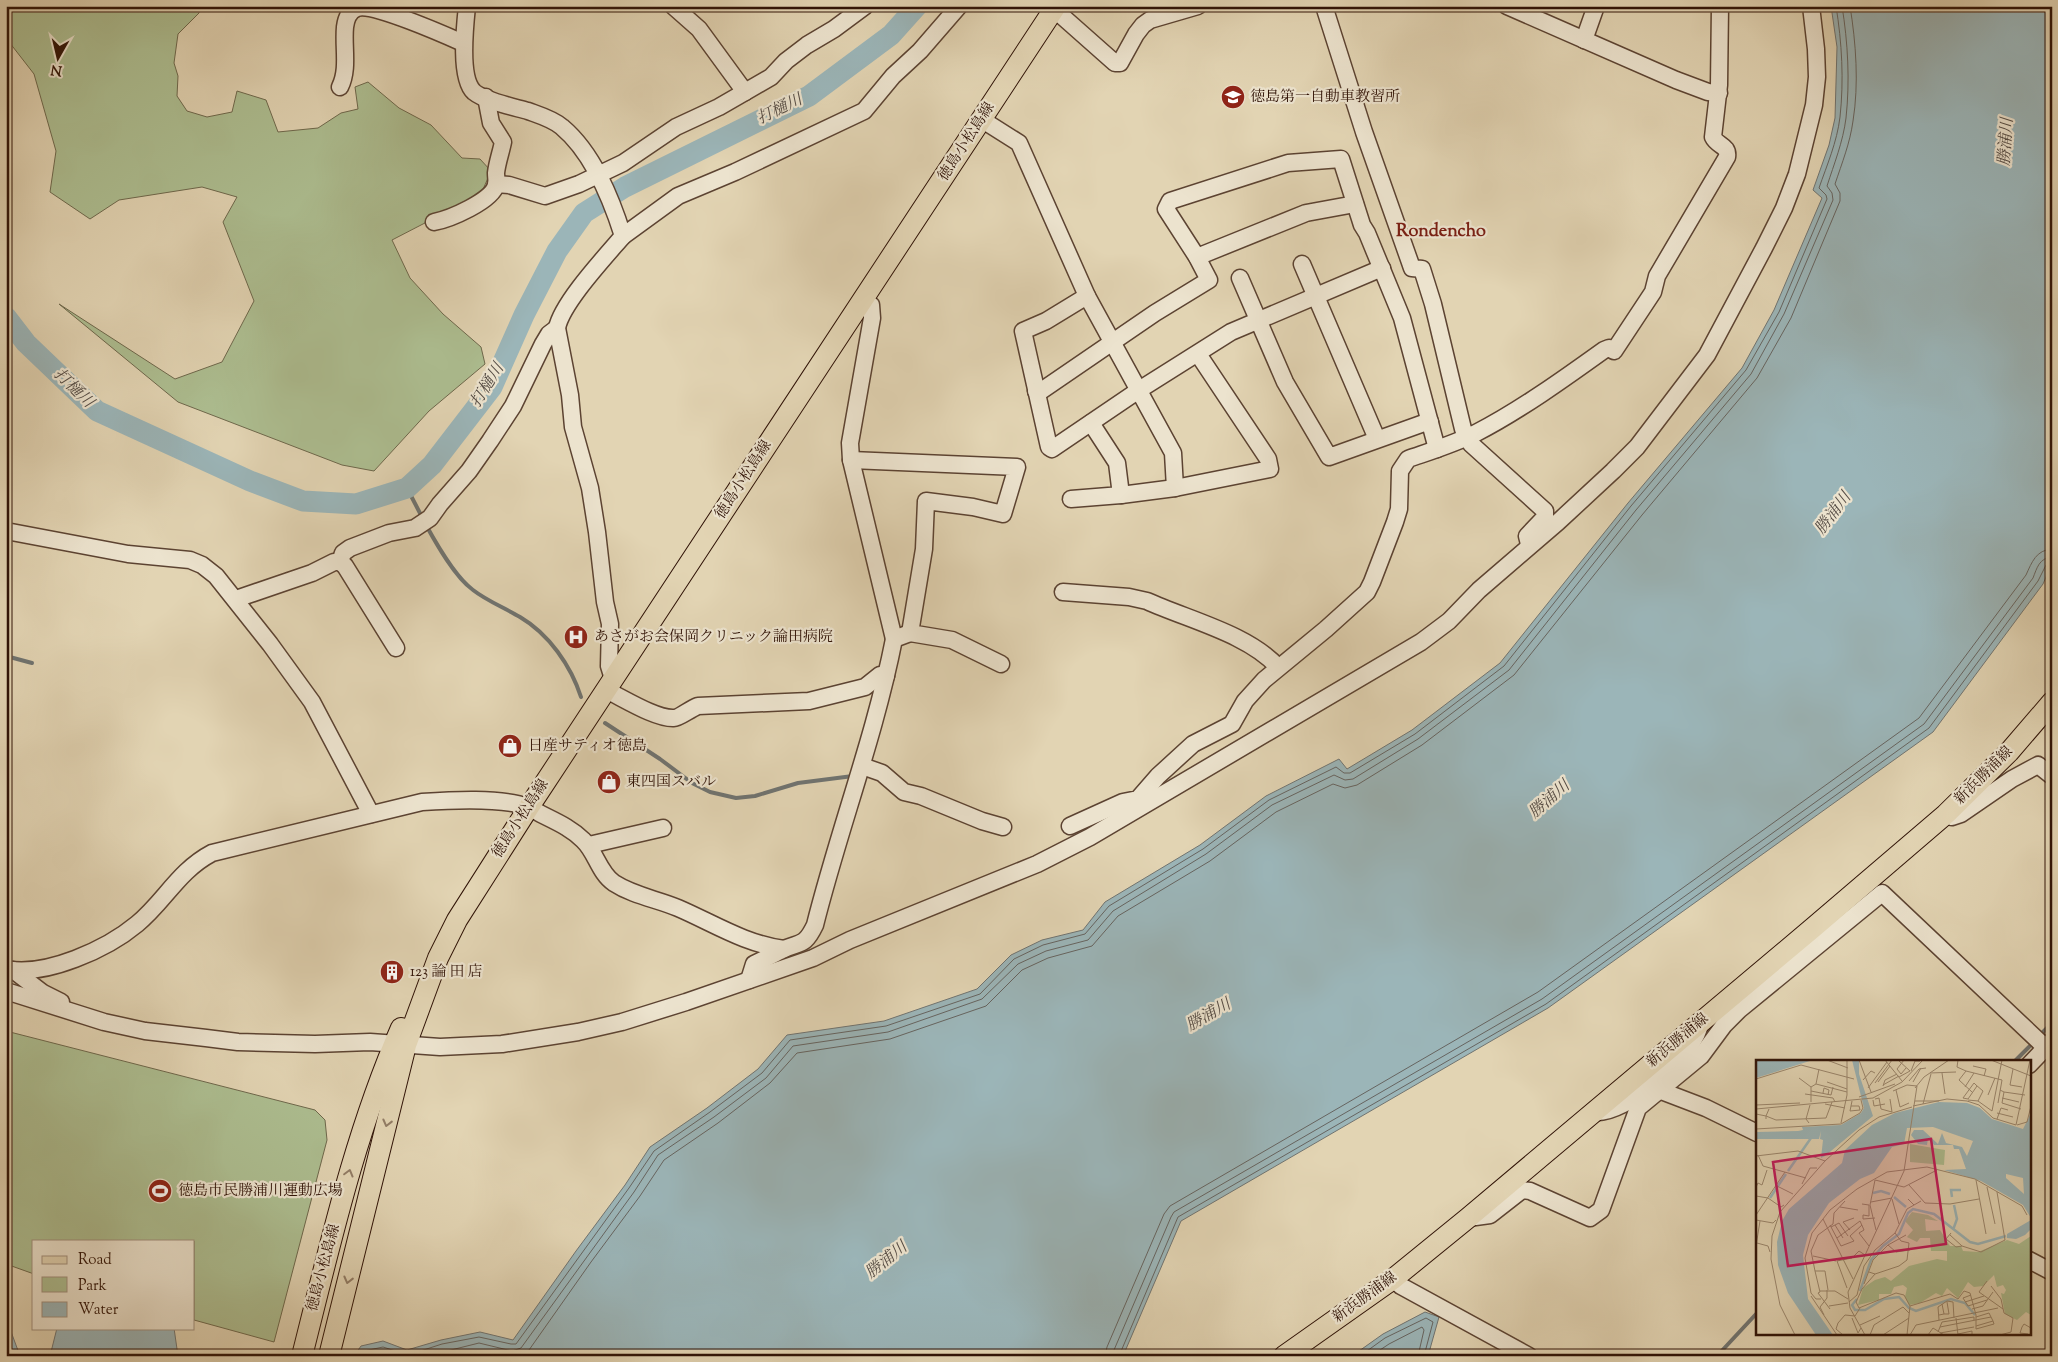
<svg xmlns="http://www.w3.org/2000/svg" width="2058" height="1362" font-family="'Sorts Mill Goudy','Noto Serif JP',serif">
	<style>
		.green { fill: #adbe91; stroke: #6e684c }
		.water { fill: #9bb5b8; stroke: #707471 }
		.lines { fill: none; stroke-linecap: round; stroke-linejoin: round }
		.shore { stroke: #666460; stroke-width: 1 }
		.stream { stroke: #707471; stroke-width: 4 }
		.river { stroke: #9bb5b8; stroke-width: 21 }
		.minor-casing { stroke: #5c4332; stroke-width: 19 }
		.major-casing { stroke: #301307; stroke-width: 22 }
		.minor { stroke: #ece3ce; stroke-width: 16 }
		.major { stroke: #e2d4b3; stroke-width: 20 }
		.oneway { stroke: #927d66 }
		.labels { text-anchor: middle; dominant-baseline: central; stroke-width: 4.5; stroke-linejoin: round; paint-order: stroke }
		.poi-label { font-size: 15px; fill: #301307; stroke: #ece3ce; text-anchor: start }
		.street-label { font-size: 15px; fill: #301307; stroke: #ece3ce }
		.water-label { font-size: 16px; font-style: italic; fill: #554c45; stroke: #ece3ce }
		.quarter-label { font-size: 18px; font-weight: bold; fill: #7a1f14; stroke: #ece3ce }
		.inset-river { fill: none; stroke: #9bb5b8; stroke-width: 2.5 }
		.inset-road { fill: none; stroke: #9b876e; stroke-width: 1 }
		.view { fill: #c2185b; fill-opacity: 0.15; stroke: #c2185b; stroke-width: 2.5 }
		.inset-edge { fill: none; stroke: #301307; stroke-width: 2.5 }
	</style>
	<rect width="100%" height="100%" fill="#e2d4b3"/>
	<filter id="stains"><feTurbulence type="fractalNoise" baseFrequency=".004" numOctaves="4"/><feColorMatrix values="0 0 0 0 .2 0 0 0 0 .09 0 0 0 0 .02 0 0 0 .5 -.17"/></filter>
	<radialGradient id="worn" r=".72"><stop offset=".6" stop-color="#630" stop-opacity="0"/><stop offset="1" stop-color="#630" stop-opacity=".3"/></radialGradient>
	<g class="green">
		<polygon points="6,6 201,6 199,13 178,34 174,63 178,76 177,96 187,111 207,117 232,112 237,91 266,100 278,132 318,128 341,113 358,109 355,87 368,82 399,108 431,125 462,158 480,159 491,171 481,194 392,240 410,278 443,314 481,347 485,364 429,411 374,471 342,465 178,402 59,304 175,379 222,362 254,301 223,222 237,197 202,187 119,200 90,219 50,192 56,151 34,74 6,38"/>
		<polygon points="6,1031 315,1110 325,1120 327,1140 274,1342 194,1320 194,1241 34,1241 34,1274 6,1264"/>
	</g>
	<g class="water">
		<polygon points="1831,6 2052,6 2052,563 2043,584 1933,732 1548,1008 1181,1221 1123,1356 354,1356 361,1346 383,1341 407,1350 441,1340 480,1332 513,1340 576,1251 625,1185 650,1147 707,1108 758,1069 787,1035 884,1021 977,989 1011,955 1042,940 1083,930 1105,902 1200,845 1266,796 1339,759 1347,769 1412,730 1500,663 1628,503 1742,368 1774,310 1822,198 1813,190 1829,145 1835,118 1837,47"/>
		<polygon points="1425,1312 1439,1317 1428,1356 1352,1356 1383,1334"/>
		<polygon points="6,1318 20,1356 6,1356"/>
		<polygon points="57,1328 174,1328 178,1356 50,1356"/>
	</g>
	<g class="lines">
		<g class="shore">
			<path d="M360,1356l4,-5 19,-4 25,8 34,-11 37,-7 32,7h5l113,-156 25,-37 56,-39 52,-39 28,-33 96,-14 94,-32 34,-35 29,-14 42,-11 24,-28 94,-57 66,-49 67,-33 8,6h6l65,-39 89,-68 127,-160 115,-136 33,-58 48,-113 -1,-4 -7,-7c8,-23 18,-46 21,-71 4,-37 2,-74 -4,-111"/>
			<path d="M427,1356l52,-13 33,8 9,-3 113,-156 24,-37 56,-38 52,-39 27,-32 95,-14 94,-33 36,-35 28,-13 42,-11 25,-29 93,-57 66,-49 62,-30 11,5 8,-1 65,-40 91,-69 127,-160 115,-136 33,-60 49,-114 -1,-7 -5,-7c7,-22 16,-44 19,-68 4,-37 2,-75 -4,-112"/>
			<path d="M522,1356l7,-6 62,-88 49,-66 24,-36 54,-37 52,-40 27,-30 93,-14 96,-33 36,-36 26,-12 44,-12 26,-30 92,-55 66,-49 57,-28 12,4 12,-3 65,-40 92,-70 128,-160 115,-137 34,-60 49,-117v-8l-5,-9c7,-21 15,-41 18,-63 6,-37 3,-78 -3,-115"/>
			<path d="M1105,1356l2,-9 57,-133 6,-8 368,-214 381,-274 107,-143c6,-13 10,-25 26,-26"/>
			<path d="M1113,1356l1,-6 57,-133 3,-5 368,-213 382,-275 109,-146c4,-10 6,-20 19,-21"/>
			<polyline points="1119,1356 1178,1217 1546,1004 1929,728 2038,581 2046,565 2052,563"/>
			<polyline points="1360,1356 1385,1338 1426,1318 1433,1322 1424,1356"/>
			<polyline points="1371,1356 1389,1344 1422,1327 1424,1330 1418,1356"/>
		</g>
		<g class="stream">
			<polyline points="407,488 423,519"/>
			<path d="M426,525c11,20 29,52 47,65 14,11 32,18 47,27 29,17 51,49 61,80"/>
			<polyline points="6,656 32,663"/>
			<polyline points="605,723 660,759 692,783 710,792 736,798 755,796 798,783 853,776"/>
			<polyline points="2039,1036 2052,1023"/>
			<polyline points="2015,1061 2033,1043"/>
			<polyline points="1717,1356 1757,1313"/>
		</g>
		<polyline class="river" points="6,317 26,343 97,411 250,481 303,501 356,504 407,488 432,465 492,387 524,315 557,251 584,213 625,187 809,96 891,35 917,6"/>
		<g class="minor-casing">
			<g id="minor">
				<path d="M467,6c-2,19 -8,72 7,86 11,9 40,15 54,19 11,4 25,8 34,16 31,26 49,71 61,109 -18,21 -61,67 -66,92l13,67 3,32 17,61 7,44 8,70 5,22 -1,42 4,13"/>
				<polyline points="1324,6 1364,132 1412,268 1422,269 1433,304 1463,429 1471,444 1545,511 1545,517 1527,536 1529,544"/>
				<polyline points="1507,6 1676,80 1708,92 1719,93"/>
				<polyline points="1054,9 1115,63 1120,63 1136,34 1143,25 1150,20 1198,6"/>
				<polyline points="1584,40 1596,6"/>
				<path d="M340,87c9,-18 3,-40 5,-60 1,-8 4,-16 12,-19 16,-5 88,27 106,35"/>
				<polyline points="745,92 771,77 786,61 807,45 834,29 865,6"/>
				<polyline points="981,119 1019,143 1087,296 1046,321 1023,331 1049,447 1052,449 1139,390 1231,332 1382,268"/>
				<polyline points="496,184 509,185 545,196 579,184 623,163 676,127 719,107 745,92 699,29 673,6"/>
				<path d="M434,222c16,-3 58,-21 62,-37 1,-4 0,-8 0,-12 1,-10 5,-21 7,-31l-12,-19 -5,-26"/>
				<polyline points="623,236 678,196 735,172 864,111 893,76 920,51 959,6"/>
				<polyline points="1197,257 1306,213 1355,204"/>
				<polyline points="1302,264 1377,439"/>
				<polyline points="1240,278 1285,382 1329,457 1424,423 1430,422"/>
				<polyline points="1087,296 1173,453 1175,488"/>
				<polyline points="863,300 871,305 872,318 850,443 851,460 894,639"/>
				<polyline points="1036,391 1041,391 1155,313 1209,280 1197,257 1166,209 1170,201 1288,163 1341,159 1362,225 1367,233 1402,318 1437,449"/>
				<polyline points="851,460 1017,467 1003,514 973,507 926,501 924,549 910,633 952,640 1001,664"/>
				<polyline points="1121,495 1175,488 1270,469 1268,459 1198,354"/>
				<polyline points="1071,499 1121,495 1117,463 1091,423"/>
				<polyline points="6,531 128,554 190,560 202,565 216,576 270,644 312,702 371,814"/>
				<polyline points="340,562 343,553 350,548 389,533 415,528 430,518 440,504 469,471 490,441 513,406 543,344 549,334 557,328"/>
				<path d="M1063,592l66,5 18,4c42,19 101,33 131,66"/>
				<polyline points="236,599 312,573 334,562 340,562 345,566 396,648"/>
				<path d="M606,690c17,8 50,29 68,28 5,0 16,-9 24,-12l111,-5 56,-14 15,-12 6,1"/>
				<polyline points="862,766 882,773 904,792 921,796 982,821 1003,827"/>
				<polyline points="1946,814 1952,817 1961,814 2012,779 2038,765 2052,776"/>
				<path d="M1070,826l53,-24 15,-3 20,-23 35,-32 39,-20 13,-23 19,-21 62,-51 41,-37 5,-10 23,-60 4,-13 1,-38 8,-12c23,-8 46,-15 68,-26 43,-22 89,-55 128,-83l5,-2 5,3 39,-59 4,-16 70,-119c2,-12 -10,-11 -14,-20l6,-52 1,-79"/>
				<polyline points="589,845 663,828"/>
				<path d="M6,969c40,8 101,-20 131,-45 28,-23 41,-53 75,-71l210,-51c29,-2 79,-5 106,5 5,1 9,5 13,7 16,8 30,14 42,26 13,12 16,33 31,43 20,13 43,16 64,25 35,15 67,36 106,41"/>
				<polyline points="13,970 43,993 61,1002"/>
				<path d="M749,980l5,-16c9,-4 18,-9 28,-14 18,-9 22,-2 33,-25 24,-96 60,-189 79,-286l16,-6"/>
				<polyline points="6,991 104,1022 145,1031 206,1038 238,1042 315,1044 370,1042 440,1047 502,1044 578,1032 622,1022 686,1002 813,958 850,940 1037,864 1090,837 1421,642 1449,621 1479,590 1558,522 1613,471 1637,447 1707,355 1764,248 1784,208 1797,174 1814,105 1817,77 1816,49 1811,6"/>
				<polyline points="2029,1065 2052,1041"/>
				<polyline points="1651,1087 1706,1108 1757,1133"/>
				<path d="M1594,1112c31,4 103,-58 106,-89"/>
				<polyline points="1468,1218 1490,1215 1522,1190 1530,1191 1590,1218 1601,1210 1638,1108 1701,1056 1724,1025 1739,1010 1882,893 2045,1047"/>
				<polyline points="2029,1260 2052,1272"/>
				<polyline points="1393,1279 1401,1286 1529,1356"/>
			</g>
		</g>
		<g class="major-casing">
			<g id="major">
				<path d="M302,1356c28,-111 53,-223 99,-328"/>
				<polyline points="329,1356 406,1045 438,958 457,920 529,807 1056,6"/>
				<polyline points="1284,1356 1393,1279 1468,1218 1814,927 1946,814 2009,752 2052,702"/>
			</g>
		</g>
		<use href="#minor" class="minor"/>
		<use href="#major" class="major"/>
	</g>
	<defs><path id="oneway-chevron" d="M-2-3.5L2.5 0L-2 3.5" fill="none" stroke-width="1.6" stroke-linecap="round" stroke-linejoin="round" transform="scale(1.25)"/></defs>
	<g class="oneway">
		<use href="#oneway-chevron" transform="translate(387 1123) rotate(104)"/>
		<use href="#oneway-chevron" transform="translate(349 1173) rotate(-75)"/>
		<use href="#oneway-chevron" transform="translate(348 1280) rotate(104)"/>
	</g>
	<defs>
		<g id="school-disc" transform="scale(1.25)"><circle r="9.5" fill="#8f2418" stroke="#ece3ce"/><path d="M0-5L7-2L0 1L-7-2ZM-4 1L0 2.5L4 1V4Q0 6-4 4Z" fill="#fff"/></g>
		<g id="hospital-disc" transform="scale(1.25)"><circle r="9.5" fill="#8f2418" stroke="#ece3ce"/><path d="M-5-5h3v3.5h4V-5h3V5h-3V1.5h-4V5h-3Z" fill="#fff"/></g>
		<g id="shop-disc" transform="scale(1.25)"><circle r="9.5" fill="#8f2418" stroke="#ece3ce"/><path d="M-5-2.5h2.3a2.7 3.5 0 0 1 5.4 0H5L5.5 6h-11ZM-1.5-2.5h3a1.5 2.3 0 0 0-3 0Z" fill="#fff"/></g>
		<g id="building-disc" transform="scale(1.25)"><circle r="9.5" fill="#8f2418" stroke="#ece3ce"/><path d="M-4-6H4V6H1V3H-1V6H-4ZM-2.5-4.3h1.7v1.8h-1.7ZM.8-4.3h1.7v1.8H.8ZM-2.5-1h1.7V.8h-1.7ZM.8-1h1.7V.8H.8Z" fill="#fff"/></g>
		<g id="stadium-disc" transform="scale(1.25)"><circle r="9.5" fill="#8f2418" stroke="#ece3ce"/><path d="M0-5a6.5 5 0 1 0 0 10a6.5 5 0 1 0 0-10ZM-3.5-1.8h7v3.6h-7Z" fill="#fff"/></g>
	</defs>
	<g fill-rule="evenodd">
		<use href="#school-disc" x="1233" y="97"/>
		<use href="#hospital-disc" x="576" y="637"/>
		<use href="#shop-disc" x="510" y="746"/>
		<use href="#shop-disc" x="609" y="782"/>
		<use href="#building-disc" x="392" y="972"/>
		<use href="#stadium-disc" x="160" y="1191"/>
	</g>
	<g class="labels">
		<g class="poi-label">
			<text x="1250" y="97">徳島第一自動車教習所</text>
			<text x="594" y="637">あさがお会保岡クリニック論田病院</text>
			<text x="528" y="746">日産サティオ徳島</text>
			<text x="626" y="782">東四国スバル</text>
			<text x="410" y="972">123 論 田 店</text>
			<text x="178" y="1191">徳島市民勝浦川運動広場</text>
		</g>
		<g class="street-label">
			<text transform="translate(967 142) rotate(-57)">徳島小松島線</text>
			<text transform="translate(744 480) rotate(-57)">徳島小松島線</text>
			<text transform="translate(1984 776) rotate(-45)">新浜勝浦線</text>
			<text transform="translate(521 819) rotate(-57)">徳島小松島線</text>
			<text transform="translate(1678 1041) rotate(-40)">新浜勝浦線</text>
			<text transform="translate(324 1268) rotate(-75)">徳島小松島線</text>
			<text transform="translate(1365 1298) rotate(-36)">新浜勝浦線</text>
		</g>
		<g class="water-label">
			<text transform="translate(780 110) rotate(-26)">打樋川</text>
			<text transform="translate(2007 142) rotate(-86)">勝浦川</text>
			<text transform="translate(488 386) rotate(-58)">打樋川</text>
			<text transform="translate(73 389) rotate(44)">打樋川</text>
			<text transform="translate(1834 514) rotate(-53)">勝浦川</text>
			<text transform="translate(1550 800) rotate(-41)">勝浦川</text>
			<text transform="translate(1209 1016) rotate(-30)">勝浦川</text>
			<text transform="translate(887 1261) rotate(-39)">勝浦川</text>
		</g>
		<g class="quarter-label">
			<text x="1441" y="232">Rondencho</text>
		</g>
	</g>
	<g transform="translate(1756 1060)">
		<rect width="275" height="275" fill="#e2d4b3"/>
		<path d="M154,84l35,6 -1,15 -34,-3zM156,152l16,3 10,6 -13,-2 1,12 14,-1 10,16h11l2,5 15,1 29,-12 12,4 12,-8v79l-5,-3 -9,8 -12,-6 -4,-21 3,1 2,-4 -3,-5 -6,2 -3,-12 -11,11 -9,1 -6,-5 -10,16 -11,-10 -5,8 -6,-3 -16,10 -11,2 -4,-8 2,-9 -4,-3 -9,2 -3,7h-12v6l-21,5 5,-17 12,-8 10,-3 6,4 18,-15 28,-7 10,2v-10h-16l-1,-13h-10l-3,4 -10,-5 6,-7 -8,-9z" fill="#adbe91"/>
		<path d="M0,0h57l-57,18zM96,0l7,1v13l14,42 -48,40 -4,2 2,-18 -3,-1 1,-8 -2,8h-63v-7l42,-1 5,-1 -1,-3 39,-2 20,-12 3,-5zM183,42l28,1 13,5 12,11 31,10 8,-16v105l-8,-13 -42,-24 -37,-11 22,-1 -7,-20h-5l-1,-4h-19l-6,-7 -1,7 -9,-1 -7,-9 3,-5h9l15,14 4,-11 4,10 16,4 5,9 6,-15 -40,-14 -26,1 -3,16 -12,3 -18,26 -14,6 -31,24 -21,32 -5,20 5,44 25,36h-17l-28,-42 -10,-28 -1,-23 5,-21 7,-12 53,-46 3,-13 27,-25 23,-12zM250,114l17,4 1,16 -18,-16zM275,160v9l-6,6 -9,4 -9,-1v-4z" fill="#9bb5b8" fill-rule="evenodd"/>
		<path class="inset-river" d="M32,111l23,-33M117,133l8,-2 9,3M138,137l12,10M196,137l-1,-7h10M14,138l16,-24M197,170l4,-11 -3,-14M104,231l11,-31 12,-14 16,-12 9,-21 5,-4 21,5 36,28 8,2 28,-8M101,239l-5,6 3,5h10l19,-11 15,-2 10,11 7,3 35,-12 14,4 10,12"/>
		<path class="inset-road" d="M71,0l21,8M103,0l12,32M129,0l17,21M142,0l12,11 -11,6M148,0l-7,9 4,5 5,-6M202,0l-1,7 9,4 36,9 -4,23M235,0l40,16M217,6l13,3 -2,7M257,9l-3,16 12,2M155,11l4,-10h5M210,11l-7,9 13,12M174,13l26,-1M186,13l3,21M43,18l12,9M0,19l45,-14 53,14M107,20l8,-9 4,2M153,21l10,-12 7,-1M71,22l20,7M122,22l12,-16M157,22l8,-14M119,23l17,-23M60,24l31,8M127,25l16,-9M127,26l2,-6 12,-6M221,26l-9,13 -5,-1 11,-15 2,2 7,6 -5,10M209,27l9,-14M112,28l19,-26M159,28l9,-11 25,-17M140,30l4,17 9,-4M244,30l4,2 -2,11 19,6M55,31l20,4 2,-8M137,31l14,-6 10,1M248,32l21,3M67,33l1,-5 5,2 -1,5M49,34l28,4 2,4M232,35l7,-17M103,37l36,-13M246,38l17,4M119,39l4,-1 2,11 11,3 -2,-13M117,40l1,6 11,-2M212,40l10,1 14,10 10,-51M159,41h24M55,42v-15l5,-3 3,-15M69,44l20,4M167,44l8,-30M0,45l44,-2M95,46h8l1,4 -10,1 2,-10M157,46l34,-7 20,2 12,4 14,13 23,7 14,-65M0,49l117,-11 29,-16 21,-22M241,53l16,4M0,54l10,2 3,-7M10,59v-3l10,4 50,-2 6,-16M241,59l4,-11 7,2M53,63l-3,-4 4,-14M85,63l6,-28v-35M261,65l10,-3 4,-16M0,69l85,-5 19,-11 3,-5 -2,-8M2,95l5,11 43,12M0,96l42,-5 27,10M119,120l29,7 33,-17M220,120l10,54M46,124l8,-16h7M153,125l16,18 25,1 29,-5M21,126l16,8M0,127l2,-4 4,2 5,-15M231,127l8,37M0,136l12,2 13,9 3,-2M136,139l7,25M152,139l6,6 7,-4M115,142l21,-4M106,144l7,1v11l-6,-1v4l12,-1M114,145l5,-25M114,145l6,25M84,147l18,3M0,155l29,-43M67,159l30,60M0,160l17,3 3,-3M74,165l11,21 13,-5 -4,-5 12,-11M79,165l8,13M75,167l8,-4 9,13M94,170l-7,-8 11,-4M195,173l-5,6 10,8 6,-1M150,175l-18,10 8,7 14,-2M194,175l12,11 19,6 24,-12 -8,-48M81,178l23,-17 4,9 -5,3 10,13M1,183l11,3 2,6M0,186l4,-25M57,196l23,5M59,211l5,21 -2,1 12,16M113,212l6,2 24,-8 8,-6 2,-17 -8,-2 -6,-8 12,-24 7,-4M119,214l-13,15 -6,13 3,6 37,-15 8,2 6,11 40,-12 8,5 6,-8 6,2 6,22v14l18,-5 -1,-3M231,221l-8,11 24,17M108,224l9,-24 15,-15M235,226l10,13 3,14 9,5 -2,14 -11,3M91,228l-10,-27 15,-3 7,-7 6,4M72,230l-3,-19h-10l-4,-20 7,-16 15,-11 1,-11 11,-12M64,231h15l13,8M215,235l-8,3 5,8 19,-6M55,236l26,39M65,239h-5l-5,-6 -6,-35 7,-25 18,-23 27,-21 30,-17 40,-5 48,12 47,27 5,9M93,242l8,-7 7,-29 11,-16 20,-17M209,242l19,-6M73,246l19,-3M216,249l11,-3 10,-14M188,254h5l-2,-12M68,255l-4,-8 7,-9v-8M183,255l5,-1 -2,-10M96,258l6,15 3,-5M200,258l2,17M183,260l-1,-13 9,-6 6,1 1,16M104,265l20,-9M220,266l17,-5 -4,-8 -13,4M184,267l2,-5 32,-5v3M182,272l2,-5 51,-10M184,273l34,-6M202,274l14,-3v4M272,274l-8,-1 2,-6 2,-3 7,4M39,275l-15,-30 -9,-46 1,-23 8,-24 45,-51 34,-31 20,-13 33,-10M87,275l-7,-6 2,-6 7,-8 10,1 5,-8M109,275l-15,-27 -2,-16 56,-121 13,-85M114,275l4,-10 29,-18 6,6M127,275l26,-17M151,275l3,-29M154,275l6,-10 82,-17M172,275l5,-7 11,7"/>
		<path class="view" d="M175,79l15,105 -158,22 -15,-104z"/>
		<rect width="275" height="275" class="inset-edge"/>
	</g>
	<rect width="2058" height="1362" fill="none" stroke="#e2d4b3" stroke-width="25"/>
	<rect x="8" y="8" width="2043" height="1347" fill="none" stroke="#301307" stroke-width="2.5"/>
	<rect x="12" y="12" width="2033" height="1337" fill="none" stroke="#301307"/>
	<rect x="32" y="1240" width="162" height="90" fill="#ece3ce" stroke="#a1907e"/>
	<rect x="42" y="1256" width="25" height="8" fill="#e2d4b3" stroke="#a1907e"/>
	<text x="78" y="1264" font-size="15" fill="#301307">Road</text>
	<rect x="42" y="1277" width="25" height="15" fill="#adbe91" stroke="#a1907e"/>
	<text x="78" y="1290" font-size="15" fill="#301307">Park</text>
	<rect x="42" y="1302" width="25" height="15" fill="#9bb5b8" stroke="#a1907e"/>
	<text x="78" y="1314" font-size="15" fill="#301307">Water</text>
	<g transform="translate(58 58) rotate(188)" stroke="#ece3ce" stroke-width="4" paint-order="stroke">
	<path d="M0-4L9 19L0 12L-9 19Z" fill="#301307"/>
	<text y="-8" font-size="14" font-weight="bold" text-anchor="middle" fill="#301307">N</text>
	</g>
	<rect width="100%" height="100%" filter="url(#stains)"/>
	<rect width="100%" height="100%" fill="url(#worn)"/>
</svg>
